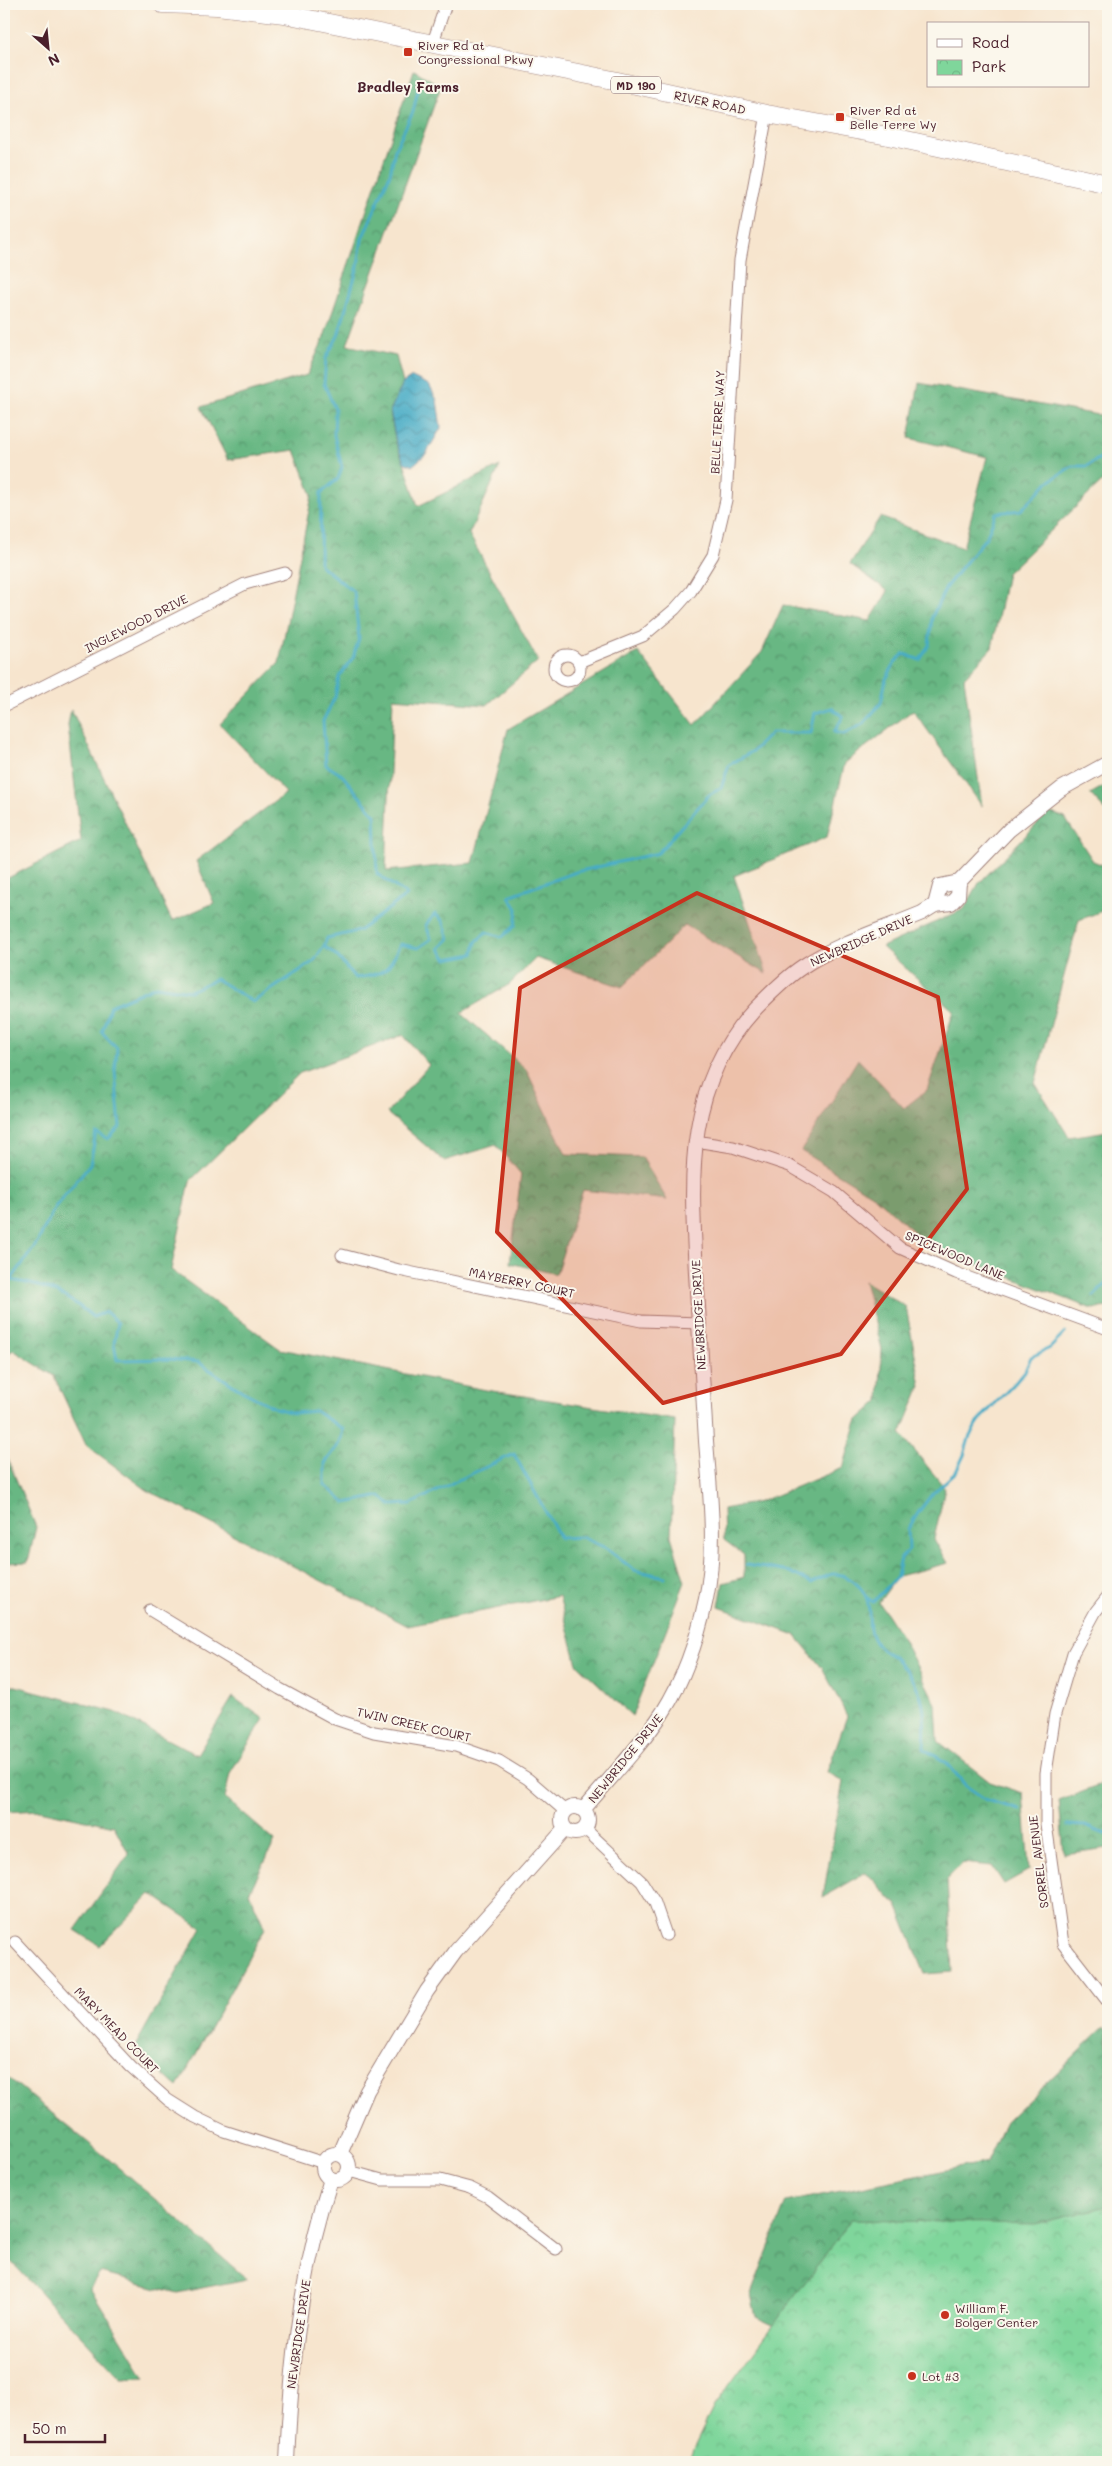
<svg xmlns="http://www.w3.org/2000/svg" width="1112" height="2466" font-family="Mali,sans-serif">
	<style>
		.forest { fill: url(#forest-crowns); stroke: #586b57 }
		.park { fill: url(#park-crowns); stroke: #647a63 }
		.water { fill: url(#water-waves); stroke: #486678 }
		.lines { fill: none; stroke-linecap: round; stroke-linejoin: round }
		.stream { stroke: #47acc6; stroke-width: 3 }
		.minor-casing { stroke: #a0827c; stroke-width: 13 }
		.tertiary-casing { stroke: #a0827c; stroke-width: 16 }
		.primary-casing { stroke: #a0827c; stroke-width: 19 }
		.minor { stroke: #fff; stroke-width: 11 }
		.tertiary { stroke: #fff; stroke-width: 14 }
		.primary { stroke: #fff; stroke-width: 18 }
		.marked { fill: #c8321e; fill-opacity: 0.2; stroke: #c8321e; stroke-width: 4; stroke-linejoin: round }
		.poi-dot { fill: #c8321e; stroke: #fbf7ec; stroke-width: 2 }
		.labels { text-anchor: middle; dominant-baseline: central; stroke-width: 4; stroke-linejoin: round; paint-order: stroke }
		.shield { fill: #fbf7ec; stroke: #7f6065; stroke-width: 1 }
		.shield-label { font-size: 11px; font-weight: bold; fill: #4a1f2b }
		.poi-label { font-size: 12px; fill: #4a1f2b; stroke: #fbf7ec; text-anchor: start }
		.street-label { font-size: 12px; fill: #4a1f2b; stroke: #fbf7ec }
		.neighbourhood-label { font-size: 14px; font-weight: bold; fill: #4a1f2b; stroke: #fbf7ec }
	</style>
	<defs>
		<pattern id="forest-crowns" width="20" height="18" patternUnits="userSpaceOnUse" patternTransform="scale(1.25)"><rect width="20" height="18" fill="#67b783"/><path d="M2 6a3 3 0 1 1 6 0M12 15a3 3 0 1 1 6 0" fill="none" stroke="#57946b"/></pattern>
		<pattern id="park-crowns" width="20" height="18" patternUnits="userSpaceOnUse" patternTransform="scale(1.25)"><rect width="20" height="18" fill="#7fd69b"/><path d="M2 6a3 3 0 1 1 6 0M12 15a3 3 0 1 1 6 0" fill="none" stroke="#6fb786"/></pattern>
		<pattern id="water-waves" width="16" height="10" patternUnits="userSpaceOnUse" patternTransform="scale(1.25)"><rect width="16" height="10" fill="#47acc6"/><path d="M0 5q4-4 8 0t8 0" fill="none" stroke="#3d8ba1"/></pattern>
	</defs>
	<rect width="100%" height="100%" fill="#fbf7ec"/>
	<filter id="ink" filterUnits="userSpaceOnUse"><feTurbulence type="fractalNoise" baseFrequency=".02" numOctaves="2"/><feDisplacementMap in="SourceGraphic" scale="10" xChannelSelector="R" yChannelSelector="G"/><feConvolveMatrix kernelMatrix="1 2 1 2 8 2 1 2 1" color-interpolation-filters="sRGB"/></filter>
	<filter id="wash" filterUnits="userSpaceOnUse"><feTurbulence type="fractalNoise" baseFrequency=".0096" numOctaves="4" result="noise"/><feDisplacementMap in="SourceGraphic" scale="20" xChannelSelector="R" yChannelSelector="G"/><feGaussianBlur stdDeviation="1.12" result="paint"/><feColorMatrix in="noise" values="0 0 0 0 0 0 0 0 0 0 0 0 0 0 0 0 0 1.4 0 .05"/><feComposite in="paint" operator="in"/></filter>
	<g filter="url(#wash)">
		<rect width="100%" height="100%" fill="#f7e5ce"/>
		<g class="forest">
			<polygon points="414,70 441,86 347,345 396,356 403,383 390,411 396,443 404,462 418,506 500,466 469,534 538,661 487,705 393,698 386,871 473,863 508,729 638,652 695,725 762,652 783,605 870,621 888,591 850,564 880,517 963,548 987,457 909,438 919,383 1098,415 1108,412 1108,476 1007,573 992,648 964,678 982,806 913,710 845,763 827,837 734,876 767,974 685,925 622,987 536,958 510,984 461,1013 526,1069 566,1154 642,1157 667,1200 583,1190 556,1274 510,1263 521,1174 496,1145 444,1161 387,1113 429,1065 403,1035 300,1073 190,1181 171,1270 280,1349 486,1390 675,1420 671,1536 685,1582 632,1716 577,1664 559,1596 408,1626 147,1490 86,1445 54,1376 13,1350 4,1357 4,880 81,841 68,725 71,709 172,921 214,903 196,861 286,793 220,724 279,663 312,495 295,450 228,460 201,407 307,375 323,340"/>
			<polygon points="1108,784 1108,813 1090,794"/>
			<polygon points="1049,812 1065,818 1093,861 1108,867 1108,913 1102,911 1079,920 1035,1083 1069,1137 1108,1131 1108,1307 1092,1309 930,1246 875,1197 801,1151 858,1059 904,1108 927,1090 954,1011 882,947 964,909 979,883"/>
			<polygon points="864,1281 906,1307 921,1386 901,1434 945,1488 934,1539 948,1563 898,1576 879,1602 903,1639 936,1704 938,1741 990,1782 1023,1793 1029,1870 1004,1884 992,1866 962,1863 947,1879 952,1972 925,1974 897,1905 866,1872 823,1897 843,1781 827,1772 847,1716 823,1669 795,1635 719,1607 723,1583 744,1577 744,1555 724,1540 723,1509 759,1502 843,1468 857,1421 879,1401 882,1349"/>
			<polygon points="4,1450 36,1527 28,1562 4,1563"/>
			<polygon points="4,1683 115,1712 197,1755 233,1697 264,1719 230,1773 225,1798 275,1841 249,1893 265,1928 178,2087 134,2048 202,1928 151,1894 100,1946 75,1930 129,1854 114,1826 40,1810 4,1812"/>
			<polygon points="1108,1782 1108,1848 1064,1854 1059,1801"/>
			<polygon points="1104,2027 1108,2030 1108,2272 794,2335 756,2317 751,2294 786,2202 987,2162 1006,2122"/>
			<polygon points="4,2074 112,2162 247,2279 177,2293 100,2273 90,2288 145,2377 121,2378 4,2254"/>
		</g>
		<polygon class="park" points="1108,2206 1108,2462 687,2462 714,2406 851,2220 1035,2224"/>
		<polygon class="water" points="412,377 429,385 437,400 441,428 426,454 412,466 404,462 396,443 390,411 403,383"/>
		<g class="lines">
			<g class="stream">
				<polyline points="324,946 327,938 359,931 407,895 377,874 375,815 342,775 326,765 323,721 335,697 339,677 353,658 359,638 354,592 320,565 321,493 338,479 342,467 334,435 335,409 324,384 326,358 338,336 358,266 362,239 390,174 395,149 413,112 419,85"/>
				<path d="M11,1280c36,6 55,14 82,37l13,-5 12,11 -4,20 3,17 53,-1 28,3 44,29 33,17 19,5 21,-2 28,18 -3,14 -15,20v22l20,18 36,-7 9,9 21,-1 47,-24 56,-26 46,84 21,-1 25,11 28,22 31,7"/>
				<path d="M4,1284l7,-4 26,-37 18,-36 35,-43 6,-31 12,6 12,-12 -5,-56 2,-23 -15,-16 8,-26 46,-20 34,5 26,-12 37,23 61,-41 10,-15 13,10 18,22c31,-4 33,-7 45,-34l18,4 13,-9 -5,-14 9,-11 8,7 6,18 -10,9 8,11 26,-5 3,-12 10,-10 16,5 13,-11 2,-17 -8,-13 67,-24 82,-19 51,-58 12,-7 8,-23 24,-14 18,-18h40l4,-20 17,-5 11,9 -9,15 10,2 19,-10 18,-21 5,-24 10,-18 8,-7 16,6 9,-15 3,-28 14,-30 41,-51 9,-23 25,-3 26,-27 25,-17h15l21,-13"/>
				<polyline points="1094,1296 1108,1282"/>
				<path d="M746,1565l44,7 21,11c6,-2 15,-8 22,-9 13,-1 28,11 33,23 7,14 -2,32 11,48 6,6 15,10 21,16 28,28 28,51 26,88l23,14 19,23 20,14 34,10"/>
				<polyline points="866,1597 873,1602 897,1577 901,1558 909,1550 908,1529 920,1510 933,1493 956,1472 964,1455 970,1435 982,1417 1015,1383 1025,1371 1031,1357 1050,1348 1065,1333"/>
				<polyline points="1067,1825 1085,1826 1105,1834 1108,1833"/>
			</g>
		</g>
	</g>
	<g filter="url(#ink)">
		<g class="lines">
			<g class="minor-casing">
				<g id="minor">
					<polyline points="432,45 446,4"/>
					<circle cx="567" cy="668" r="13"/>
					<polyline points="579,662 643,636 675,609 691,591 713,555 726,500 740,260 767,114"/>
					<polyline points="4,706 245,584 285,573"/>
					<polyline points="695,1141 733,1147 790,1166 834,1192 900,1248 956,1273 1108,1329"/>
					<polyline points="342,1255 399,1270 641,1321 699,1323"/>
					<polyline points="1108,1596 1096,1611 1073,1653 1055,1714 1046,1773 1046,1824 1063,1944 1108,2002"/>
					<polyline points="150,1610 280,1689 335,1719 374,1732 456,1746 499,1761 528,1779 565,1811"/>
					<polyline points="584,1828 642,1882 655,1903 666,1935"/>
					<polyline points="15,1942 131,2067 168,2100 195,2117 224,2131 324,2163"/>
					<polyline points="349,2171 382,2180 440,2180 470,2188 488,2197 556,2249"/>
				</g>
			</g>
			<g class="tertiary-casing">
				<g id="tertiary">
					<polyline points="935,905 940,886 959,882 1009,830 1061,789 1108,763"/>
					<circle cx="575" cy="1820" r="13"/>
					<path d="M583,1810c27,-32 57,-63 80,-98 21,-33 35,-75 43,-113 11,-51 4,-106 0,-158 -3,-56 -7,-112 -10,-168 -5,-97 -12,-187 59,-264 15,-15 29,-30 47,-42 36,-24 80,-37 120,-54l13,-8 16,-2 7,-7 1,-14"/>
					<circle cx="336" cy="2167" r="13"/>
					<polyline points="340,2154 367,2091 427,1991 456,1951 565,1829"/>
					<path d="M287,2462c4,-96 14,-191 44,-283"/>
				</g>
			</g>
			<g class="primary-casing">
				<polyline id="primary" points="162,4 217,6 284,14 613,80 767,114 888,136 1108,184"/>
			</g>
			<use href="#minor" class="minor"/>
			<use href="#tertiary" class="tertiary"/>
			<use href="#primary" class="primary"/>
		</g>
	</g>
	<path class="marked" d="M697,893l241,104 29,192 -126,165 -178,49 -166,-171 23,-244z"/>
	<g class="poi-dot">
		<rect x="403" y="47" width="10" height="10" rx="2.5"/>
		<rect x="835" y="112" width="10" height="10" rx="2.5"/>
		<circle cx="945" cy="2315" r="5"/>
		<circle cx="912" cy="2376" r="5"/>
	</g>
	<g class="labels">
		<rect class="shield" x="611" y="76.5" width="50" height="17" rx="4"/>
		<g class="shield-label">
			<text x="636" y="85">MD 190</text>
		</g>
		<g class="poi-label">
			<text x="418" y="45">River Rd at<tspan x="418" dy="14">Congressional Pkwy</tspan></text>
			<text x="850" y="110">River Rd at<tspan x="850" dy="14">Belle Terre Wy</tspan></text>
			<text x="955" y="2308">William F.<tspan x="955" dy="14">Bolger Center</tspan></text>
			<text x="922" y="2376">Lot #3</text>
		</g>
		<g class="street-label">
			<text transform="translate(710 102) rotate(12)">RIVER ROAD</text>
			<text transform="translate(717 422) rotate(-87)">BELLE TERRE WAY</text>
			<text transform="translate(136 623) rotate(-27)">INGLEWOOD DRIVE</text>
			<text transform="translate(861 940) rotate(-24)">NEWBRIDGE DRIVE</text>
			<text transform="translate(955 1255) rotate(23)">SPICEWOOD LANE</text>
			<text transform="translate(522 1282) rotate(12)">MAYBERRY COURT</text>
			<text transform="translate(698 1315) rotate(-93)">NEWBRIDGE DRIVE</text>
			<text transform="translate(414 1724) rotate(13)">TWIN CREEK COURT</text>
			<text transform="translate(625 1758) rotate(-51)">NEWBRIDGE DRIVE</text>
			<text transform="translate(1038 1862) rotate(-97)">SORREL AVENUE</text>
			<text transform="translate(117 2030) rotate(46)">MARY MEAD COURT</text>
			<text transform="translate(298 2334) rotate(-82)">NEWBRIDGE DRIVE</text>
		</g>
		<g class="neighbourhood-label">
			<text x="408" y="86">Bradley Farms</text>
		</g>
	</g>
	<rect width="1112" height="2466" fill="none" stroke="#fbf7ec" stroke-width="20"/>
	<rect x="927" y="22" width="162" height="65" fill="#fbf7ec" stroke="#b4a19f"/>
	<rect x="937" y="39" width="25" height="8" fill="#ffffff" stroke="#b4a19f"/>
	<text x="972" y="48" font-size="15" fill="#4a1f2b">Road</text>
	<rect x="937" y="60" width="25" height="15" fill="url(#park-crowns)" stroke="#b4a19f"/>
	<text x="972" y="72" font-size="15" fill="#4a1f2b">Park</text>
	<g transform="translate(48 48) rotate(153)" stroke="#fbf7ec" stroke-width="4" paint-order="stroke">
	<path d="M0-4L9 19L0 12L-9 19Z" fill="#4a1f2b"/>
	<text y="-8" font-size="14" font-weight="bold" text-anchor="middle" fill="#4a1f2b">N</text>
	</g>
	<path d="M25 2434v8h80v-8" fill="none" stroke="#4a1f2b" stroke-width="2.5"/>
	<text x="32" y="2434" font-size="15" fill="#4a1f2b" stroke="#fbf7ec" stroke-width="4" paint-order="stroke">50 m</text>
</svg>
